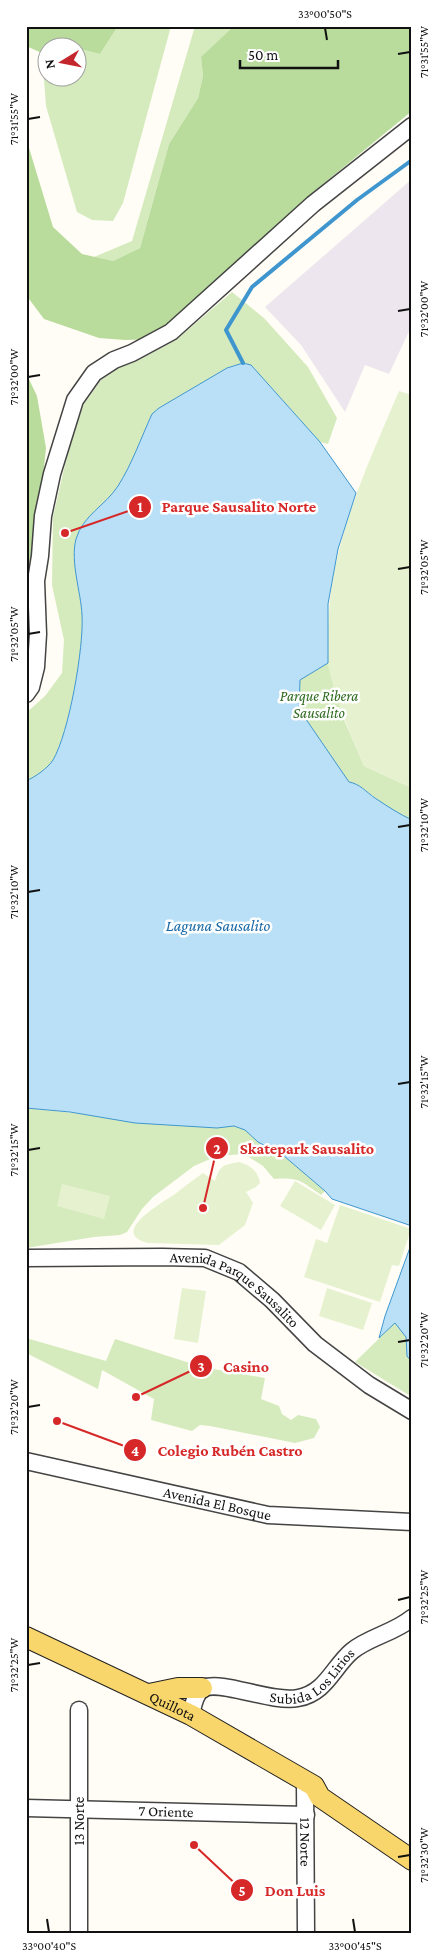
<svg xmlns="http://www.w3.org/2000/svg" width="438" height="1959" font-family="'Crimson Pro',serif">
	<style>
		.industrial { fill: #eee6ef }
		.green { fill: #d5ebbd }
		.forest { fill: #b9dc9c }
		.pitch { fill: #e6f2cf }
		.water { fill: #b9e0f7; stroke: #3f96cf }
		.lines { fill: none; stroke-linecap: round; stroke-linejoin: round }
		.stream { stroke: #3f96cf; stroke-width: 4 }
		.minor-casing { stroke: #444; stroke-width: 19 }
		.major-casing { stroke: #222; stroke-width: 22 }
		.minor { stroke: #fff; stroke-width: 16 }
		.major { stroke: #f9d66b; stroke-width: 20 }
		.ticks { fill: none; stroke: #111; stroke-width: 2 }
		.labels { text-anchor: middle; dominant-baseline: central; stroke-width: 5; stroke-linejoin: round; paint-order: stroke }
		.park-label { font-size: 15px; font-style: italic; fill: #2f6b1f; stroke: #fff }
		.street-label { font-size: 15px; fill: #111; stroke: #fff }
		.water-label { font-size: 16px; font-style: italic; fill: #1768a6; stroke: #fff }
		.leader { fill: none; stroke: #d62828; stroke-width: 2 }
		.callout-dot { fill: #d62828; stroke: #fff; stroke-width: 2 }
		.mark-label { font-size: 15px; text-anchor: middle; font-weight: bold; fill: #fff }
		.callout-label { font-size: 16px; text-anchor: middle; font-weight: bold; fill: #d62828; stroke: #fff; stroke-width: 5; stroke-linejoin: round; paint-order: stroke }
		.neatline { fill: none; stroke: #111; stroke-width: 2 }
		.ticks-label { font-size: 12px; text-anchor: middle; fill: #111 }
	</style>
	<rect width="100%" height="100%" fill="#fffdf5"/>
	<polygon class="industrial" points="412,179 412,325 389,374 365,365 345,412 301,345 265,307"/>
	<g class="green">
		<polygon points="118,26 171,26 123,203 113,221 92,220 77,212 46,106 42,53 47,51 48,78 78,78 78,48 100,54"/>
		<polygon points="195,26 276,26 201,57 203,76 198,98 169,144 140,248 113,261 94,257 132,241"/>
		<path d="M232,292l32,26 44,49 29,51 -9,26 -8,-2 -69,-77h-16l-8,3 -68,40 -7,6c-11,24 -20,50 -34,72 -13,20 -35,29 -42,53 -6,23 5,53 6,76 2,32 -13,118 -29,145 -5,8 -18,17 -27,21v-68l19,-17 17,-23 2,-33 -12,-55 1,-68 17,-74 14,-39 17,-24 17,-12 17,-6 41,-22z"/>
		<path d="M328,663l15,54 21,49 48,22v32c-14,-6 -27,-14 -39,-24 -9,-6 -13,-12 -24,-14l-50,-73 1,-29z"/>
		<path d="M26,1108l191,20 17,-2 11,4 13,12 26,14 41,35 -4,4c-20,-14 -22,-18 -47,-16l-11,-13 -19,-12 -27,2 -23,10 -41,31 -11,12 -15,23 -7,3 -26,2 -68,11z"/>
		<polygon points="395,1323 406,1337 407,1356 412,1362 412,1397 355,1362"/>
		<polygon points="26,1338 106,1361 115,1339 202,1367 265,1378 261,1399 279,1406 282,1414 291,1420 298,1415 316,1419 320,1427 314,1438 295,1443 210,1426 200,1425 192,1431 151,1420 154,1399 102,1370 98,1389 26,1353"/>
	</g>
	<g class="forest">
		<polygon points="26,26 118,26 100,54 69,46 48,48 47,51 42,53 26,46"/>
		<polygon points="276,26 412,26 412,111 306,198 177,316 159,339 125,340 99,338 44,319 26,295 26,138 53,227 82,254 113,261 140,248 169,144 198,98 203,76 201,57 231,29 276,28"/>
		<polygon points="26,373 37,396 46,448 29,612 28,659 26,662"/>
	</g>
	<g class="pitch">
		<path d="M399,391l13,4v393l-48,-22c-14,-33 -28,-66 -36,-101 -2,-10 0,-23 0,-34 1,-85 38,-162 71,-240z"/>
		<path d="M239,1162c11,3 19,9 21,21l-4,4 -10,5 7,11 -8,22 -26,20 -71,-2c-40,-10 14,-40 27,-49 9,-7 18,-14 28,-21l12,8c5,-16 8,-16 24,-19z"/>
		<polygon points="295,1181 335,1205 321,1230 280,1206"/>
		<polygon points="62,1184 110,1196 104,1219 57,1206"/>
		<polygon points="340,1205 411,1229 399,1266 392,1265 380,1302 304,1277 316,1239 327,1243"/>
		<polygon points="182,1288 206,1291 198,1343 174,1339"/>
		<polygon points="327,1288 372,1303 363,1330 319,1316"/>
	</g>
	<g class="water">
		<path d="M243,363l8,2 69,77 36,51 -18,56 -10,55v59l-28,17 -1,29 50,73c11,2 16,9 26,16 12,8 24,16 37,22v406l-80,-27 -7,-8 -41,-35 -26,-14 -13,-12 -11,-4 -17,2 -82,-5 -65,-11 -44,-4v-327c9,-4 22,-13 27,-21 16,-27 31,-113 29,-145 -1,-23 -12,-53 -6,-76 7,-24 29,-33 42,-53 14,-22 23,-48 34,-72l7,-6 68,-40z"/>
		<polygon points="412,1242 412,1362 407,1356 406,1337 395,1323 379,1338 385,1316"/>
	</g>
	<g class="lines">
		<polyline class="stream" points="243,363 226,330 252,287 357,200 412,160"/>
		<g class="minor-casing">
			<g id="minor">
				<polyline points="26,694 31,687 36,667 38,634 36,581 40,556 43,516 52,474 75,400 94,373 114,360 132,353 171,332 313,204 412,126"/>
				<path id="s1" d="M26,1258l136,-1 43,1 34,14 33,28 43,44 54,41 43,26"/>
				<path id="s2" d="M26,1461l242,54 144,7"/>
				<polyline points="79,1710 79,1933"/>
				<path id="s3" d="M191,1715c2,-9 4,-23 13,-27 18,-8 67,15 94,10 28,-5 35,-31 54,-47 17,-14 42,-18 60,-33"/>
				<path id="s4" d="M305,1782l1,151"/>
				<path id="s5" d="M26,1808l280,7"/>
			</g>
		</g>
		<g class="major-casing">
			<g id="major">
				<path id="s6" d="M26,1637l165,78 123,71 6,11 92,63"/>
				<polyline points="149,1694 178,1688 202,1688"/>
			</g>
		</g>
		<use href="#minor" class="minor"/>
		<use href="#major" class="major"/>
	</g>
	<path class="ticks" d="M325,28l2,12M398,54l12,-2M28,119l12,-2M398,311l12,-2M28,377l12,-2M398,569l12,-2M28,634l12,-2M398,827l12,-2M28,892l12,-2M398,1084l12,-2M28,1150l12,-2M398,1342l12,-2M28,1407l12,-2M398,1600l12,-3M28,1665l12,-2M398,1857l12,-2M47,1919l2,13M353,1919l2,13"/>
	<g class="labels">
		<g class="park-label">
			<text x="319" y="696">Parque Ribera<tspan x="319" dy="17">Sausalito</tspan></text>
		</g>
		<g class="street-label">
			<text stroke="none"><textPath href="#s1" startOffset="219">Avenida Parque Sausalito</textPath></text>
			<text stroke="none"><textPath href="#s2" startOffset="196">Avenida El Bosque</textPath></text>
			<text stroke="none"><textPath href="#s3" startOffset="149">Subida Los Lirios</textPath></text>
			<text stroke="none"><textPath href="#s6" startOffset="162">Quillota</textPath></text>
			<text stroke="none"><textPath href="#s5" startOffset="140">7 Oriente</textPath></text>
			<text transform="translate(79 1821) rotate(-90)">13 Norte</text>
			<text stroke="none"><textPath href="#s4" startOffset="60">12 Norte</textPath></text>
		</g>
		<g class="water-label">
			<text x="218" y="925">Laguna Sausalito</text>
		</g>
	</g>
	<path class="leader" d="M65 533L140 507M203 1208L217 1148M136 1397L201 1366M57 1421L135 1450M194 1845L242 1890"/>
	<g class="callout-dot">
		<circle cx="65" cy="533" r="5"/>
		<circle cx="203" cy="1208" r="5"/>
		<circle cx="136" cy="1397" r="5"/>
		<circle cx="57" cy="1421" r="5"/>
		<circle cx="194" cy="1845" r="5"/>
		<circle cx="140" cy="507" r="12"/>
		<circle cx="217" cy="1148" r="12"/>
		<circle cx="201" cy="1366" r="12"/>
		<circle cx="135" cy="1450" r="12"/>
		<circle cx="242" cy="1890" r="12"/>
	</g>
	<g class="mark-label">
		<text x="140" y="512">1</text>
		<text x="217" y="1154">2</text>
		<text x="201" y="1372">3</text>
		<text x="135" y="1456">4</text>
		<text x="242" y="1896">5</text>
	</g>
	<g class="callout-label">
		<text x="239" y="512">Parque Sausalito Norte</text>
		<text x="307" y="1154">Skatepark Sausalito</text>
		<text x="246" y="1372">Casino</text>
		<text x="230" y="1456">Colegio Rubén Castro</text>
		<text x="295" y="1896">Don Luis</text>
	</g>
	<rect width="438" height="1959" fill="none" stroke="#ffffff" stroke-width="55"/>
	<g transform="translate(62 62) rotate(260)"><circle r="24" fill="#ffffff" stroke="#a0a0a0"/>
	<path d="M0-4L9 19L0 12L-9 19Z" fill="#c4262e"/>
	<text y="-8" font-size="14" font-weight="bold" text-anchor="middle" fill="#111111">N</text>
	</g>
	<path d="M240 60v8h98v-8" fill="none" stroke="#111111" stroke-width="2.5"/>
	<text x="248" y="60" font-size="15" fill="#111111" stroke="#ffffff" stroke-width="4" paint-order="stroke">50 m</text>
	<rect x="28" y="28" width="382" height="1904" class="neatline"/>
	<g class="ticks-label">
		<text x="325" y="18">33°00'50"S</text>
		<text transform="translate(424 52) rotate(-90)" y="4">71°31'55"W</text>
		<text transform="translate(14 119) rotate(-90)" y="4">71°31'55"W</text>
		<text transform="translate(424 309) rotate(-90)" y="4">71°32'00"W</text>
		<text transform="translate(14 377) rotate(-90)" y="4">71°32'00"W</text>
		<text transform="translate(424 567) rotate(-90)" y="4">71°32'05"W</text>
		<text transform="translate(14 634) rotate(-90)" y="4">71°32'05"W</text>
		<text transform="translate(424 825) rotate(-90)" y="4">71°32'10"W</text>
		<text transform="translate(14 892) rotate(-90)" y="4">71°32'10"W</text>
		<text transform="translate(424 1082) rotate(-90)" y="4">71°32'15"W</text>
		<text transform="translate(14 1150) rotate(-90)" y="4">71°32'15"W</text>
		<text transform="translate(424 1340) rotate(-90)" y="4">71°32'20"W</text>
		<text transform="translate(14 1407) rotate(-90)" y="4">71°32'20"W</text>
		<text transform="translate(424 1597) rotate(-90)" y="4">71°32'25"W</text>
		<text transform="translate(14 1665) rotate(-90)" y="4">71°32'25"W</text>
		<text transform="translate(424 1855) rotate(-90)" y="4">71°32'30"W</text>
		<text x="49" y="1950">33°00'40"S</text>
		<text x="355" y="1950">33°00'45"S</text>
	</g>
</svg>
